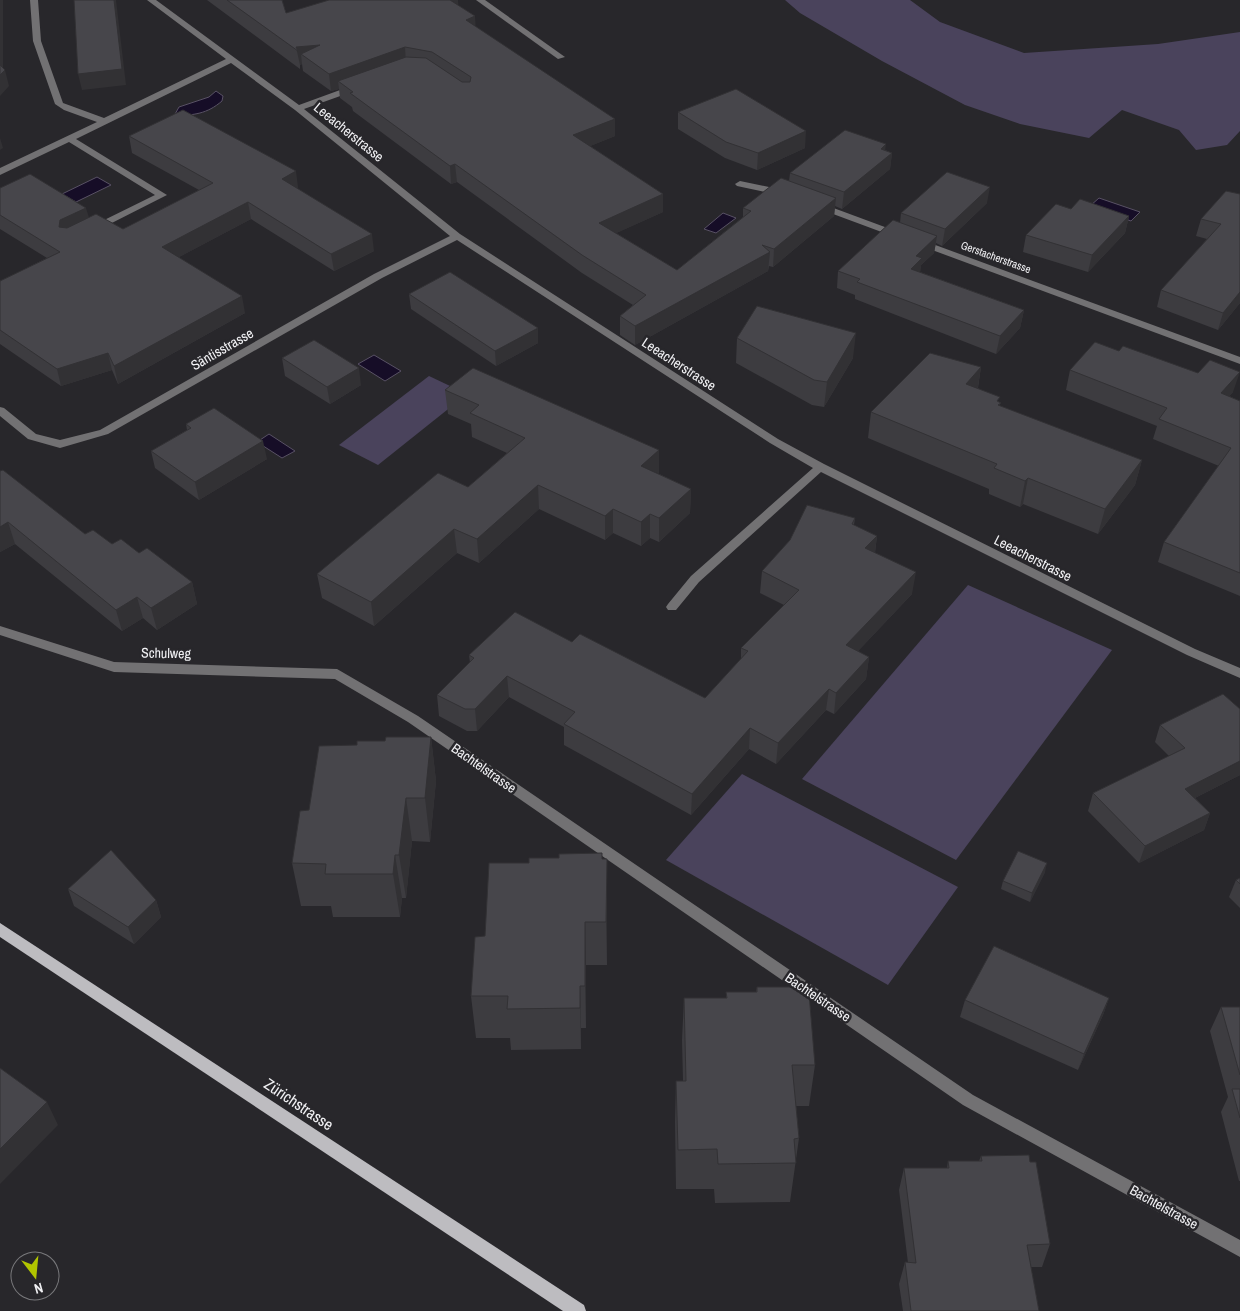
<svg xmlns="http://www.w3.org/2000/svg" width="1240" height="1311" font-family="'Archivo Narrow',sans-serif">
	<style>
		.green { fill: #4a435c }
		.water { fill: #160d27; stroke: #585164 }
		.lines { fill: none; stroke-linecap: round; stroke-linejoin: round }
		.minor { fill: #727173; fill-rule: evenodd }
		.major { fill: #bdbcc0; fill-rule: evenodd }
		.wall { fill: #3d3c40 }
		.shaded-wall { fill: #323134 }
		.building { fill: #47464b; stroke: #323134 }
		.labels { text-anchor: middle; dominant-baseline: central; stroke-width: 5; stroke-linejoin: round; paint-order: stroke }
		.far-street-label { font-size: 11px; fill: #f1f1f4; stroke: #28272b }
		.street-label { font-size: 14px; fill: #f1f1f4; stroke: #28272b }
		.near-street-label { font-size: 16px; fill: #f1f1f4; stroke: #28272b }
	</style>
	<rect width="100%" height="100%" fill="#28272b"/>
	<g class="green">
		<polygon points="785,0 910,0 940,22 1024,53 1158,44 1240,32 1240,131 1227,145 1196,150 1179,130 1122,110 1089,138 1020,124 965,105 882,61 800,13"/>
		<polygon points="429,376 467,394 378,465 339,445"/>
		<polygon points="968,585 1112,650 956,860 802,779"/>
		<polygon points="742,774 958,887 888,985 666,860"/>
	</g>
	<g class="water">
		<path d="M216,91l7,5 -1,5c-15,13 -28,14 -48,15l5,-9 30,-10z"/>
		<polygon points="97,177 111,185 76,202 62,194"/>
		<polygon points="1099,198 1140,212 1131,221 1090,206"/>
		<polygon points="723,213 736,218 716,233 704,229"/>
		<polygon points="374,355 401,371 385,381 358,364"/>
		<polygon points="269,434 295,451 282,458 257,442"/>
	</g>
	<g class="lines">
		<g class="minor">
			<polygon points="30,0 38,0 41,41 63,103 104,118 226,59 147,0 156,0 299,105 351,86 357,86 357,90 304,109 460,234 778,439 824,464 1195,649 1240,668 1240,678 1187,655 821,472 699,582 676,610 668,610 666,607 668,604 691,576 813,468 770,443 457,240 382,278 108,434 60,448 28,439 0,416 0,407 4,408 36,434 60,440 100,430 374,274 450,236 295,110 231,63 76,139 167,195 96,231 90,231 90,227 155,195 69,142 0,175 0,168 97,122 64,110 55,104 33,41"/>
			<polygon points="476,0 485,0 565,57 558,59"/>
			<polygon points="740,181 783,190 788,193 783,196 737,186 735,184"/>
			<polygon points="820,203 901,233 903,235 901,237 895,237 817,208 817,204"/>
			<polygon points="919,239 1240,357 1240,364 916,244 914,242"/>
			<polygon points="0,626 114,662 337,669 418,716 973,1095 1240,1240 1240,1257 963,1105 408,722 335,679 114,672 0,635"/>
		</g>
		<polygon class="major" points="0,923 584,1305 586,1311 563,1311 0,937"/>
	</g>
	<g class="wall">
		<polygon points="207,0 282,0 286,13 459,6 475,16 475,26 615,136 590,146 663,194 663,212 616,233 677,270 743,217 743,208 789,181 790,173 885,150 892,153 890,169 842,209 835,206 834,216 773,267 769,266 768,271 635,345 620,335 620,316 633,305 582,273 457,182 451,184 353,111 352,107 340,98 339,89 331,91 303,71 302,64 300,65 300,69"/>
		<polygon points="678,112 805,148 757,170 725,158 678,129"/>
		<polygon points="129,136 298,187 297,188 374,251 334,271 251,219 179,257 245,313 118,384 112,370 61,386 0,344 0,281 47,258 0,229 0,188 123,229 199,190 132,153"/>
		<polygon points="1226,191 1240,303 1218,330 1157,307 1161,290 1207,239 1196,236 1201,219"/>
		<polygon points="987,203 942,246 936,243 934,253 921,265 920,272 1024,310 1020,328 996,354 855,299 855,295 837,288 838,271 900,223 901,213"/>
		<polygon points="1071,209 1129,216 1125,233 1088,272 1023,252 1026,235"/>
		<polygon points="409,294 538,328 538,343 496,366 411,309"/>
		<polygon points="737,338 853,358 824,407 812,405 736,363"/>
		<polygon points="1119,351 1233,392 1229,396 1240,401 1240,596 1158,562 1164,542 1219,466 1153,439 1157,426 1066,390 1070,370"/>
		<polygon points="282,358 361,385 330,404 285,376"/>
		<polygon points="981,367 978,388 999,402 1000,406 1142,460 1135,485 1098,534 1023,504 1020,507 989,494 989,489 868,438 871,412"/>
		<polygon points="445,390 659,474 691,489 690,513 659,542 650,538 641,546 613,533 605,540 539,509 479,563 457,553 374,626 322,598 317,574 468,487 507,453 472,437 471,424 448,414"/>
		<polygon points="186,424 267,459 199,500 155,468 151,451 187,430"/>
		<polygon points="0,471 85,534 139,553 192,582 197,604 157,630 143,618 122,631 15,544 0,552"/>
		<polygon points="855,518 854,525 877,536 875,553 912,594 858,651 869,657 866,679 834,714 826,710 776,764 749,749 691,815 564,745 564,727 509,697 477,731 467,731 439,716 437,695 470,663 469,655 572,642 705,698 741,659 741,648 784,605 760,593 762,571"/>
		<polygon points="1160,725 1240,775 1195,798 1210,813 1204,830 1139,863 1088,811 1093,793 1169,756 1155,742"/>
		<polygon points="431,737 436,781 430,842 412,841 406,898 402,898 400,917 333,917 331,906 301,906 292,863 357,745 385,741"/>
		<polygon points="602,859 607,859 607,965 586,965 586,1028 581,1028 581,1049 511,1050 510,1038 476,1038 471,996 485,936"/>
		<polygon points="1045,872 1030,902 1001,889 1003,881"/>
		<polygon points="1240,878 1240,908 1229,897 1236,880"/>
		<polygon points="68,889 156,900 161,917 134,944 74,906"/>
		<polygon points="757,987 815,1065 809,1106 796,1106 799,1138 790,1202 715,1203 714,1189 676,1189 675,1122 676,1081 683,1081 682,1040 684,998 726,998 726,992 756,992"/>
		<polygon points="1109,998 1103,1015 1078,1070 960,1017 965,1000"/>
		<polygon points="1221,1007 1240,1007 1240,1181 1239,1181 1221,1112 1228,1097 1210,1031"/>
		<polygon points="981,1156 1030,1162 1050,1244 1042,1267 1031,1267 1039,1311 903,1311 899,1284 905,1262 908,1263 899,1190 904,1168 947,1168 948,1161 979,1161"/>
	</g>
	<g class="shaded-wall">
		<polygon points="0,0 3,0 3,72 5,70 9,86 0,96"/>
		<polygon points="114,0 116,0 126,85 82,90 78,74"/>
		<polygon points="448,0 458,0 459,13"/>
		<polygon points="475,16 476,33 466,20"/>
		<polygon points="320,45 301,54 302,64 300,65 296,47"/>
		<polygon points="405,47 406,64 338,81 339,89 331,91 329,74"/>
		<polygon points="615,119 615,136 573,153 573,135"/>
		<polygon points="806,131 805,148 757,170 758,153"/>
		<polygon points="0,138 3,148 0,150"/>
		<polygon points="886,144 884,159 892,153 890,169 842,209 844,192 881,149"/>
		<polygon points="455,164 457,182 451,184 450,166"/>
		<polygon points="296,171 298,187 285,196 282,179"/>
		<polygon points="990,187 987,203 942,246 945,229"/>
		<polygon points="663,194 663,212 599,241 599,223"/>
		<polygon points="836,198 834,216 773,267 774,249"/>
		<polygon points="248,202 251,219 166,264 162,247"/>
		<polygon points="86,208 91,224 64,244 59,227 60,220"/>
		<polygon points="1129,216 1125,233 1088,272 1092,255"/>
		<polygon points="372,234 374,251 334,271 331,254"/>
		<polygon points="937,236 934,253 921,265 920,275 911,269 916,256"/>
		<polygon points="770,252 768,271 635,345 635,326"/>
		<polygon points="1240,292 1240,303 1218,330 1223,313"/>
		<polygon points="242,296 245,313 118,384 114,366"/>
		<polygon points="1024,310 1020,328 996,354 1000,336"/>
		<polygon points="538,328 538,343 496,366 495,351"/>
		<polygon points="856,333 853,358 824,407 827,382"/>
		<polygon points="108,353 112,370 61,386 57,369"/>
		<polygon points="981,367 977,392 966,384"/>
		<polygon points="359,368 361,385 330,404 327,387"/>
		<polygon points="1240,372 1233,392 1215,413 1221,393"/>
		<polygon points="263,441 267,459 199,500 195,482"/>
		<polygon points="659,450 659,474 641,466"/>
		<polygon points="1142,460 1135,485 1098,534 1105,509"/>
		<polygon points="1028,478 1023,504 1020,507 1025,481"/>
		<polygon points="538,485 539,509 479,563 477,539"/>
		<polygon points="691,489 690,513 659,542 659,518"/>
		<polygon points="613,509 613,533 605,540 605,516"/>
		<polygon points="650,514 650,538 641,546 641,522"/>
		<polygon points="8,522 15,544 0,552 0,527"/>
		<polygon points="454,529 457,553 374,626 371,602"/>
		<polygon points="877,536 874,558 865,548"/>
		<polygon points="916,572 912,594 843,667 846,645"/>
		<polygon points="192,582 197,604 157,630 151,608"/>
		<polygon points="137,597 143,618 122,631 116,610"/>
		<polygon points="869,657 866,679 834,714 836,693"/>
		<polygon points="507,676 509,697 477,731 475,709"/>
		<polygon points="829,689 826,710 776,764 778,743"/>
		<polygon points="750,728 749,749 691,815 692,794"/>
		<polygon points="431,737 436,781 430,842 425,798"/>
		<polygon points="1240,761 1240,775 1179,806 1185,789"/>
		<polygon points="406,798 412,841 406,898 399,855"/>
		<polygon points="1210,813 1204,830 1139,863 1145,846"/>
		<polygon points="395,855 402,898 400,917 393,874"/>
		<polygon points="607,859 607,965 606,922"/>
		<polygon points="1047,863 1045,872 1030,902 1032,893"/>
		<polygon points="156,900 161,917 134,944 128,927"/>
		<polygon points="585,922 586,965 586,1028 585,986"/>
		<polygon points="580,986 581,1028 581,1049 580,1008"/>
		<polygon points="1109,998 1103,1015 1078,1070 1084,1054"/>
		<polygon points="47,1102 58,1125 0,1184 0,1149"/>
	</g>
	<g class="building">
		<polygon points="74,0 114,0 122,69 78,74"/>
		<polygon points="227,0 282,0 286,13 329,0 450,0 475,16 466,20 615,119 573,135 663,194 599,223 677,270 751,211 743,208 781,178 836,198 774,249 762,245 770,252 635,326 620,316 646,295 582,255 455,164 450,166 350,93 353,92 338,81 406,57 426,58 462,82 470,82 471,77 432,52 405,47 329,74 301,54 320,45 296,47 298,51"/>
		<polygon points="0,65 5,70 0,75"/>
		<polygon points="736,89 806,131 758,153 726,142 678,112"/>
		<polygon points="183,110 296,171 282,179 372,234 331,254 248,202 162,247 242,296 114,366 108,353 57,369 0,330 0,281 60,252 0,215 0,188 30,174 86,208 60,220 59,227 67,228 96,214 123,229 213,183 129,136"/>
		<polygon points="845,130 886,144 881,149 892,153 844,192 790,173"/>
		<polygon points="947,172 990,187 945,229 901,213"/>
		<polygon points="1226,191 1240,194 1240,292 1223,313 1161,290 1221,224 1201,219"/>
		<polygon points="1080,199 1129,216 1092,255 1026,235 1056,204 1071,209"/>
		<polygon points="893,220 937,236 916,256 922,258 911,269 1024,310 1000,336 857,282 860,279 838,271"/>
		<polygon points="450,272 538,328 495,351 409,294"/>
		<polygon points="757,306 856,333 827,382 814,380 737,338"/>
		<polygon points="314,340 359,368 327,387 282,358"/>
		<polygon points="1095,342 1119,351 1123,346 1198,373 1210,360 1240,372 1221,393 1240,401 1240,573 1164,542 1231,448 1159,419 1167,408 1070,370"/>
		<polygon points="930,353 981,367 966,384 1000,397 997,401 1001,403 998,405 1142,460 1105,509 1028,478 1025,481 994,468 997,464 871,412"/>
		<polygon points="473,368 659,450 641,466 691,489 659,518 650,514 641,522 613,509 605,516 538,485 477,539 454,529 371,602 317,574 438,473 468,487 525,438 470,413 479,405 445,390"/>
		<polygon points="214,408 263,441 195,482 151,451 191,428 186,424"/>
		<polygon points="3,470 85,534 93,530 112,544 121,539 139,553 147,548 192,582 151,608 137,597 116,610 8,522 0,527 0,471"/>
		<polygon points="807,505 855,518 852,524 877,536 865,548 916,572 846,645 869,657 836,693 829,689 778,743 750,728 692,794 564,724 575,712 507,676 475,709 465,709 437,695 474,658 469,655 515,612 572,642 580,634 705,698 748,651 741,648 799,590 762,571 790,540"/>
		<polygon points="1223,694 1240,709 1240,761 1185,789 1210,813 1145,846 1093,793 1185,748 1160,725"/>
		<polygon points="386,737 431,737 425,798 406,798 399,855 395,855 393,874 325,874 326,864 292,863 300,811 309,810 319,746 357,745 357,741 385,741"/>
		<polygon points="111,850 156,900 128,927 68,889"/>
		<polygon points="1018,851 1047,863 1032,893 1003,881"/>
		<polygon points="602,853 602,859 607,859 606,922 585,922 585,986 580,986 580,1008 507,1009 508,996 471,996 475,937 485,936 489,863 529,863 529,858 559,858 559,854"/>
		<polygon points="1240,878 1240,884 1236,880"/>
		<polygon points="994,946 1109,998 1084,1054 965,1000"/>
		<polygon points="757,987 803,987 804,993 809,993 815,1065 792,1065 799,1138 794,1139 796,1163 718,1164 717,1149 678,1150 676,1081 686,1081 684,998 727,998 726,992 757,992"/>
		<polygon points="1221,1007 1240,1007 1240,1075"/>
		<polygon points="0,1068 47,1102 0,1149"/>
		<polygon points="1232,1089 1240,1089 1240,1118"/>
		<polygon points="1029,1155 1030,1162 1036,1162 1050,1244 1027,1245 1039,1311 911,1311 905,1262 916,1263 904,1168 949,1168 948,1161 982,1161 981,1156"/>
	</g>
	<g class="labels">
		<g class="far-street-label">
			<text transform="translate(996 257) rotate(20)">Gerstacherstrasse</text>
		</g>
		<g class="street-label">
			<text transform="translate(349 132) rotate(39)">Leeacherstrasse</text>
			<text transform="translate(222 349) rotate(-30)">Säntisstrasse</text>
			<text transform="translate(679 364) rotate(33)">Leeacherstrasse</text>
			<text transform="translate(1033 558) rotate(27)">Leeacherstrasse</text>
			<text transform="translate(166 653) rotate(1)">Schulweg</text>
			<text transform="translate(484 768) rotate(35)">Bachtelstrasse</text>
			<text transform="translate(818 997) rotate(34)">Bachtelstrasse</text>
			<text transform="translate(1164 1207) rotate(29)">Bachtelstrasse</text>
		</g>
		<g class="near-street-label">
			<text transform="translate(299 1104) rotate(34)">Zürichstrasse</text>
		</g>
	</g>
	<g transform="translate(35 1276) rotate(164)"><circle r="24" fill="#28272b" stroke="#78787b"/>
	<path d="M0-4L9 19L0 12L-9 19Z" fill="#b1c500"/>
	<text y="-8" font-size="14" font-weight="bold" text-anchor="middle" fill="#f1f1f4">N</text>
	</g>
</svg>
